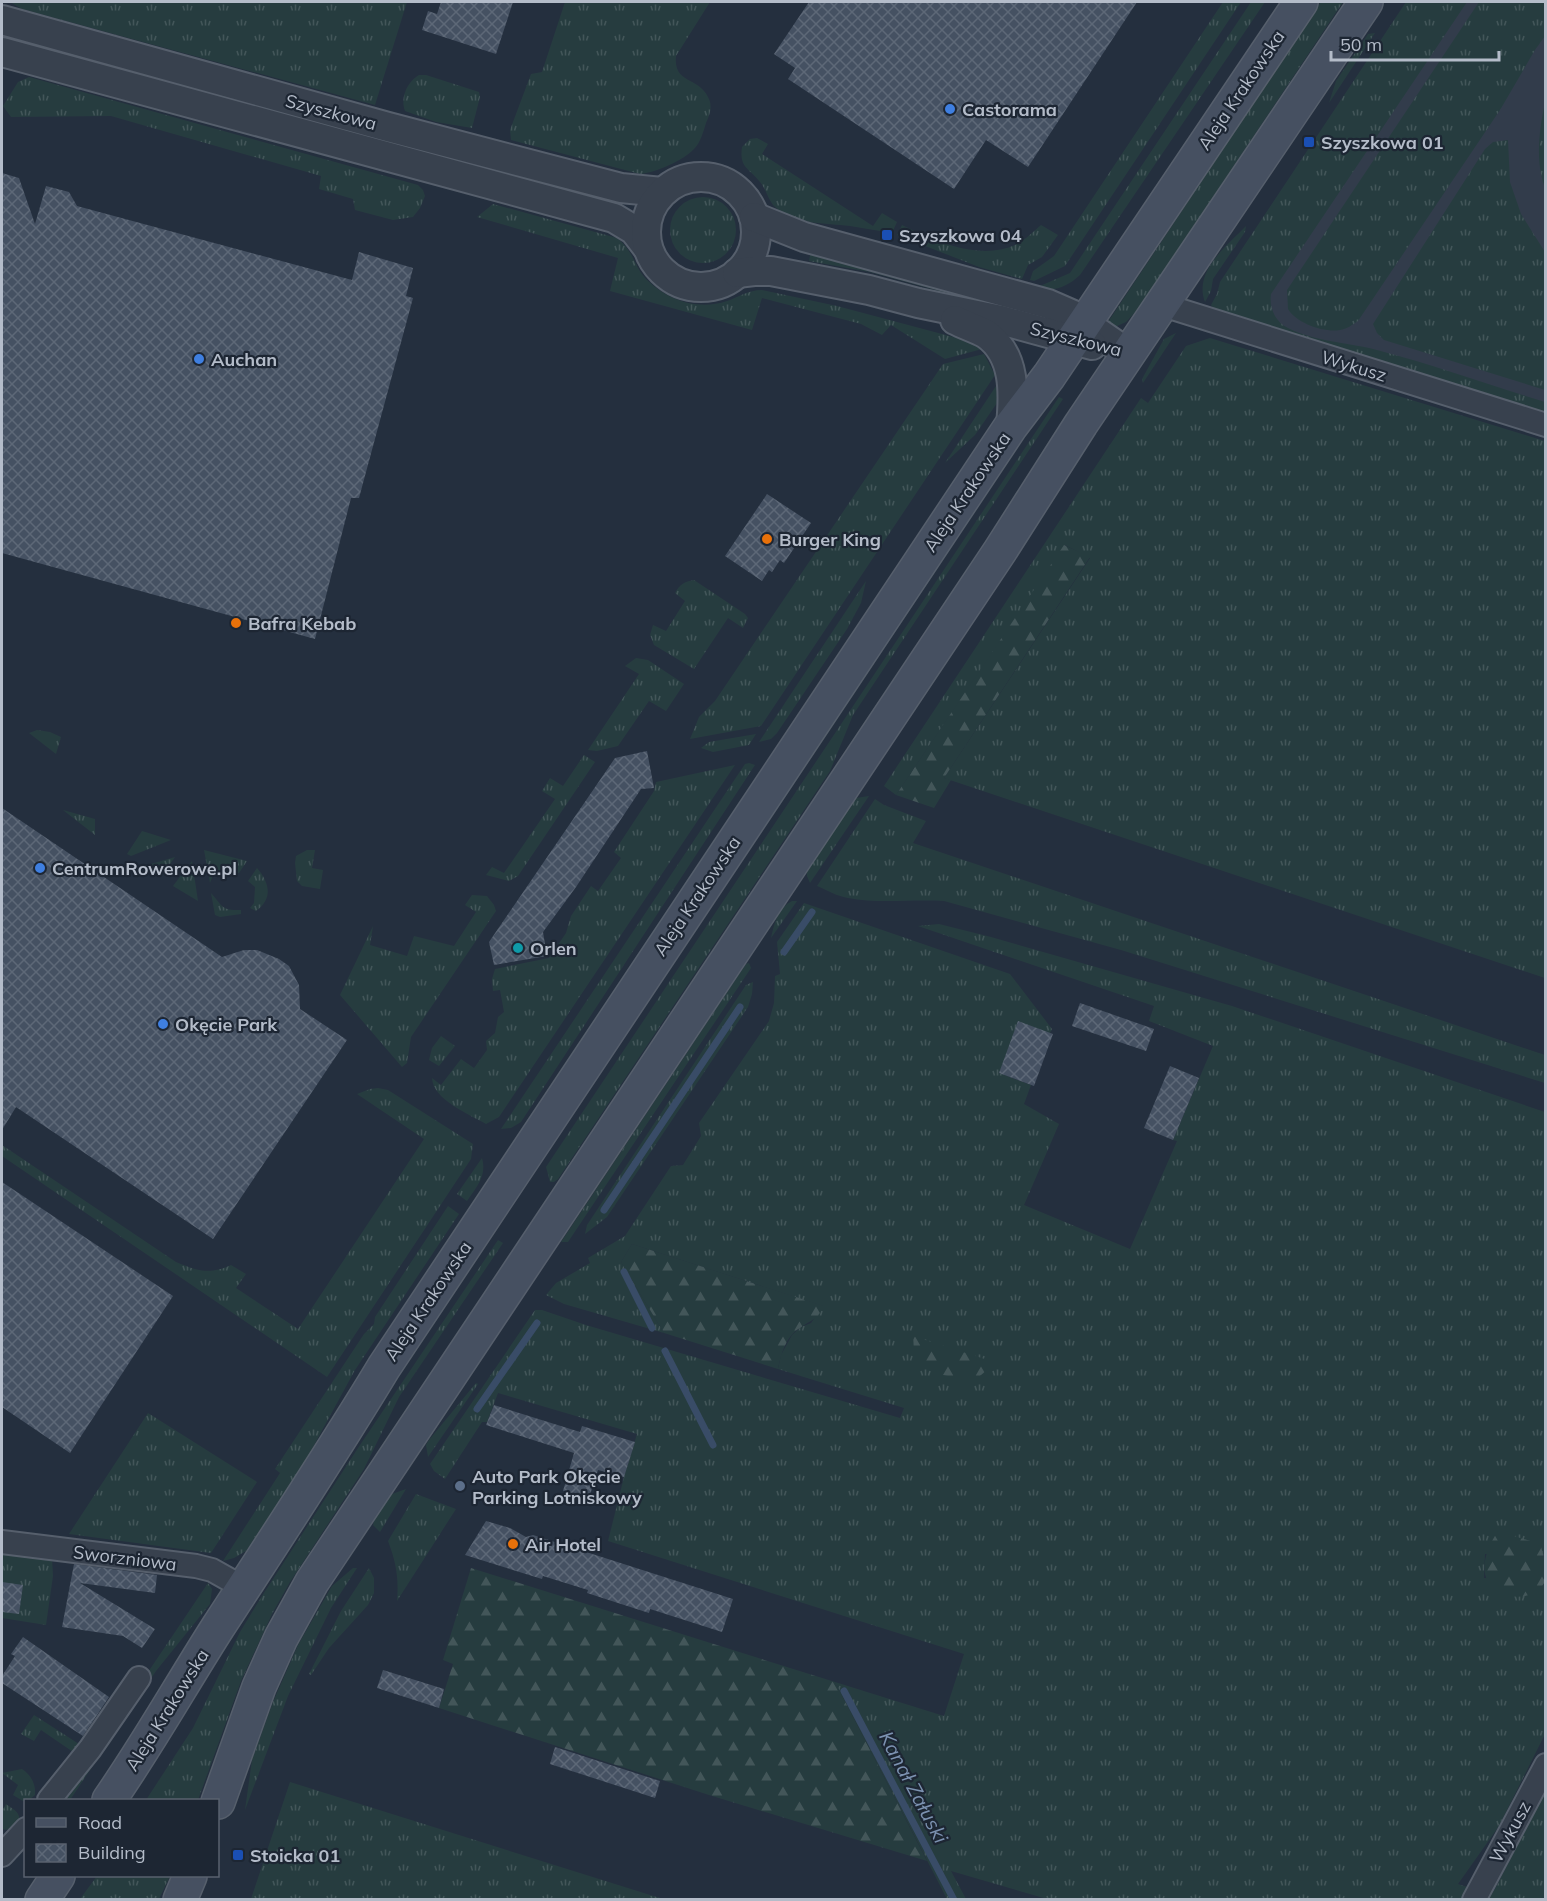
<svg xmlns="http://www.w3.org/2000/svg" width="1547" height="1901" font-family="Mulish,sans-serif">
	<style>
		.airport { fill: #323c4b }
		.grass { fill: url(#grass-tufts) }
		.forest { fill: url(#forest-firs) }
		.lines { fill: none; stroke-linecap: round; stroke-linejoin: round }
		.stream { stroke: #394c67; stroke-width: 7 }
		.building { fill: url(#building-cross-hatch) }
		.minor-casing { stroke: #565f6c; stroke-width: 26 }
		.tertiary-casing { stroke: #565f6c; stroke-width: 32 }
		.secondary-casing { stroke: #565f6c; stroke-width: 36 }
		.minor { stroke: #38414e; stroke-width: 22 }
		.tertiary { stroke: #38414e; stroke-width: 28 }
		.secondary { stroke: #465061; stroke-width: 33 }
		.shop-dot { fill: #3f7fe0; stroke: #1d2633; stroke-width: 2 }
		.transit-dot { fill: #1a4fb4; stroke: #1d2633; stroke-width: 2 }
		.food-dot { fill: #e8710a; stroke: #1d2633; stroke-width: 2 }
		.culture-dot { fill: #0f9aa8; stroke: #1d2633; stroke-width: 2 }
		.service-dot { fill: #5c6f8a; stroke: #1d2633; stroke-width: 2 }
		.labels { text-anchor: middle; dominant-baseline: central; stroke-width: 4.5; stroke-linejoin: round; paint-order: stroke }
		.street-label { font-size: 18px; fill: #b4bcc9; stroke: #1d2633 }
		.poi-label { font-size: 18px; font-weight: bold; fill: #b4bcc9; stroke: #1d2633; text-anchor: start }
		.water-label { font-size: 20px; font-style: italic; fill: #7c92b1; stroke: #1d2633 }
	</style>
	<defs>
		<pattern id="grass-tufts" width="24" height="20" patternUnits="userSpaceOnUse" patternTransform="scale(1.5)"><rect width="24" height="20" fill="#263c3f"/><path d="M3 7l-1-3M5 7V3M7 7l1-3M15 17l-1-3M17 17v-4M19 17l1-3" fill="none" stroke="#435659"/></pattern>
		<pattern id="forest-firs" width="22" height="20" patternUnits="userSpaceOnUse" patternTransform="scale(1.5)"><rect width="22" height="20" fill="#263c3f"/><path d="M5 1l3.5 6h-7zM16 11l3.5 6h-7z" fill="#435659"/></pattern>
		<pattern id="building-cross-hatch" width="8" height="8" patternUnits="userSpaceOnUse" patternTransform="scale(1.5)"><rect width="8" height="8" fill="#455162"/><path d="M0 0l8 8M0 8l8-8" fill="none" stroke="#5d6877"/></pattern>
	</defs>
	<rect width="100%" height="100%" fill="#242f3e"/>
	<polygon class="airport" points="1462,2 1545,2 1545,414 1247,321"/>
	<g class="grass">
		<polygon points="10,2 407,2 375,105 22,9"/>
		<path d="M565,2h145l-34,54c-3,28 23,21 32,41 5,9 2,17 -2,26 -3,9 -5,19 -12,26 -10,11 -39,24 -54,25l-129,-34 -1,-10 21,-56 11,-2z"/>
		<polygon points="1223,2 1241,2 1065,266 1034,281 1030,280 1033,271 1054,256"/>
		<path d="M1251,2h14l-185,273c-12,11 -24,17 -40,13v-2l30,-13z"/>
		<polygon points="1321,2 1343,2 1139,308 1126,322 1108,330 1106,325"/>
		<path d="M1406,2h61l-196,292c-2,13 4,28 17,34 28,14 59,14 89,22 57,15 113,35 168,52v12l-329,-103 -5,-6 6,-11 3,-12z"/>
		<path d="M1479,2h66v34l-10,14 -35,60 -142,211c-6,4 -11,8 -18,9 -16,3 -44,-7 -52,-21l-1,-19z"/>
		<polygon points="1375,33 1329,103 1336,81 1368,34"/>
		<path d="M419,75h7l53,17 1,5 -8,31 -36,-6 -31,-11c-5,-13 2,-29 14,-36z"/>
		<polygon points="29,77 418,185 423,190 425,196 420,208 413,217 393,220 355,210 353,199 319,189 321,176 111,116 11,117 3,106 18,82"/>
		<path d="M1545,103v85c-10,-26 -6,-59 0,-85z"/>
		<path d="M757,138l11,6 -6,10 111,72 9,-13 15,9 -5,11c-14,-2 -28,-5 -42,-7 -24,-3 -57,-1 -76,-20 -6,-7 -8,-17 -14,-24 -11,-14 -21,-14 -18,-35l8,-8z"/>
		<polygon points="1508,140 1510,182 1521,214 1545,252 1545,390 1384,340 1377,333 1373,324 1485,149 1493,142"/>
		<circle cx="703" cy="230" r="33"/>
		<path d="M493,204l124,34c17,13 16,27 29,41 21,21 52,32 81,22 12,-4 21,-11 35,-11l75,16 135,36 10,7 -37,10 -54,-34 -9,10 -21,-11 -99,-26 -10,32 -142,-39 8,-33 -141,-41z"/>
		<path d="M902,225c32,16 77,36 113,20 10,-5 18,-13 26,-20l17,10 -16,22 -14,8 -6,14 -43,-12 -82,-32z"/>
		<path d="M1246,226l-1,6 -32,47 -2,12 -6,11c-12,-31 23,-57 41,-76z"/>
		<polygon points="811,250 1014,305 1012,311 870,272 809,261"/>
		<polygon points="1176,333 1143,383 1142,379 1164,339"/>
		<polygon points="1210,338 1545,441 1545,978 944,778 1090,558 1065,545 896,795 884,786 1141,398 1148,403 1186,346"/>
		<polygon points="984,354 995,375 761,726 690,739 699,717 715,701 943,364"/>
		<polygon points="1002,377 1000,397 997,403 975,435 945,463"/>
		<polygon points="1059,397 1063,399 853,715 830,771 558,1179 554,1182 550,1182 546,1167"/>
		<path d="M694,580l51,34 3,4 -5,10 -15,-10 -34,51 -40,-24 -4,-10 3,-10 13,6 19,-30 -10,-8c5,-9 9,-11 19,-13z"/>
		<polygon points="866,581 861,603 847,629 777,733 771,739 759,742"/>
		<polygon points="636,658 648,660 684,684 666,711 649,701 618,746 597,751 588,750 639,674 625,666"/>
		<polygon points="37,730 50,732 61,737 56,754 29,733"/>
		<polygon points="756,734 749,745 713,752 701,748 709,742"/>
		<polygon points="584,755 595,762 518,876 509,881 486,875 492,867 504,873 555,799 542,791 550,778 563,786"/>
		<polygon points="749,763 755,765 753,768 521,1122 511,1128 501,1129 745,764"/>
		<path d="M735,765l-236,352 -13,7c-17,-10 -53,-24 -54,-46l9,7 20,-26 13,9 13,-18 -1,-9 9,-8 3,-16 6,-5 -4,-22 -7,1 -1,-12 3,-10 54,-11 17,-25 5,-17 20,-30 7,5 23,-33 -7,-6 40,-61 2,-9z"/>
		<polygon points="869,796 810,883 807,876 807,870 856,798"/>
		<path d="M875,799l9,6 42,16 -13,22 632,212v28l-424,-133 -177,-49c-31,-2 -66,3 -96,-3 -12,-2 -21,-8 -31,-12z"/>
		<polygon points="63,810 95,819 95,835"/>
		<polygon points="142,831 171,840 131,856 127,854"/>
		<polygon points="204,850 247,861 239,873 224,871 213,875 210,883"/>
		<polygon points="307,850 315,850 312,868 323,870 320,889 302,886 297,881 295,863 296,856"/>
		<polygon points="175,857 161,877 144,866"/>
		<polygon points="192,861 198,901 173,886"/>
		<path d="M257,868c13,15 16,31 -1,43l-6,-3 4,-5 1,-16 -7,-6z"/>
		<path d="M211,893c12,13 10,18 30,17v4l-21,3 -5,-2z"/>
		<polygon points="472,895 487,896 494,905 496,911 411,1037 407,1063 402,1067 340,995 373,926 370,945 407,956 414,936 454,946 476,912 465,905"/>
		<path d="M792,901h5l-26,37c3,-14 7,-30 21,-37z"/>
		<polygon points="804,903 1010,974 1052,1029 1050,1033 999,1073 1031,1085 1024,1104 1059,1124 1024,1205 1130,1249 1177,1141 1173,1140 1213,1046 1149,1021 1154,1006 918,926 939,924 991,937 1232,1006 1545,1112 1545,1564 1544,1555 1485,1554 1484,1578 1545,1582 1545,1575 1545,1734 1499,1826 1458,1884 1470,1888 1463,1899 1047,1899 951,1871 966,1899 947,1899 835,1682 944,1716 964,1654 608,1541 624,1477 637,1434 498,1393 487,1422 482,1422 445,1479 434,1471 430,1464 535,1310 542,1310 586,1325 900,1418 904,1408 778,1369 781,1355 792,1335 801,1327 811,1323 823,1306 632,1244 621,1262 664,1333 564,1304 546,1295 556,1283 590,1263 588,1258 625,1236 671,1166 683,1165 701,1136 699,1123 769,1021 774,1003 775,976 780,974 777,942"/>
		<polygon points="749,963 751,968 568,1242 561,1242 746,964"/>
		<polygon points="753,982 752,994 748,1007 607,1217 585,1234 587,1225 746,985"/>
		<polygon points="441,1036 455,1046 439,1066 429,1060 432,1048"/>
		<path d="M378,1088l10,2 85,54 -2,15 -144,218 -325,-221v-11l174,117c22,9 33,13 55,3l15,9 -10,14 62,41 126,-190 -67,-45 13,-5z"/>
		<path d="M482,1158c5,17 -5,29 -15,43l-10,-7z"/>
		<polygon points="448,1206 459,1214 355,1370 295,1480 292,1482 246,1551 234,1558 223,1561 280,1473 275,1469 364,1334 374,1324 375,1317"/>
		<polygon points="498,1240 503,1243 399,1397 364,1469 290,1582 272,1614 241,1681 198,1800 146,1800 193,1728 240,1632 262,1596 358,1448"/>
		<polygon points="476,1383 478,1384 428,1457 426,1445 429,1440"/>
		<polygon points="148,1413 257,1482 211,1553 69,1534"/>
		<polygon points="406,1489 380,1532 373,1525 374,1521 392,1494"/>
		<path d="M416,1494l40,15 -59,92c2,-23 -1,-39 -9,-60z"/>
		<polygon points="2,1551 52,1558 53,1576 46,1625 2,1618"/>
		<polygon points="353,1568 357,1568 331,1608 288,1696 245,1810 252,1760 273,1702 298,1645 332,1586"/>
		<polygon points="369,1568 374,1578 374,1593 368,1605 329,1648 311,1675 309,1674 341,1611"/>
		<polygon points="208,1583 212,1589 210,1604 156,1671 70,1800 62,1800"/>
		<polygon points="34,1715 79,1744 76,1754 41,1730 34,1741 21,1734"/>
		<path d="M22,1769c9,6 14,15 13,26l-6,5 -6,1 -10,-6 5,-10 -16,-12z"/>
		<polygon points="290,1782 663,1899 251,1899"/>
		<polygon points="1545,1792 1545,1899 1489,1899 1496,1887"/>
		<path d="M6,1804c4,3 10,6 12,10 6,11 -8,18 -16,15v-18z"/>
		<polygon points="97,1876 170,1876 159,1899 80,1899"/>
	</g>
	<g class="forest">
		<polygon points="1064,545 1090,557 944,778 951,780 934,808 896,795"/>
		<path d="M632,1244l192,62c-6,13 -13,14 -24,22 -14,8 -19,26 -22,41l-114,-36 -43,-71z"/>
		<path d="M913,1336l78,25 -4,9 -12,10c-15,-2 -50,-5 -58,-20 -4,-7 -3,-16 -4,-24z"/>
		<path d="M1498,1531l42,13c4,11 7,24 5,36 -8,31 -93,21 -47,-49z"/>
		<polygon points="471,1568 835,1682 927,1861 709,1795 439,1708 453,1664 443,1660"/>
	</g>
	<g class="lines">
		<g class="stream">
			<polyline points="784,952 812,912"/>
			<polyline points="604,1210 740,1007"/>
			<polyline points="624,1272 652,1328"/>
			<polyline points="665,1351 713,1445"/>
			<polyline points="477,1409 537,1323"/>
			<polyline points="844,1691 954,1900"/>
		</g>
	</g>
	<g class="building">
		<polygon points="441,2 513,2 496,54 422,30 428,11 437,14"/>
		<polygon points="809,2 1137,2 1028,167 986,140 954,189 788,79 795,68 774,54"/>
		<polygon points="2,173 19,178 35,224 46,186 69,192 77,206 352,280 359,252 413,268 406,296 413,298 359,498 351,498 315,639 2,553"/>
		<polygon points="767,494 811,523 784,563 780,560 772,572 769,570 762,581 725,556"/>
		<polygon points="647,751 654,788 641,789 576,887 543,932 547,956 494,965 489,942 615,758"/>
		<polygon points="2,808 222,957 244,950 257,950 279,959 289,966 299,985 300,1009 347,1040 213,1239 16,1107 2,1130"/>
		<polygon points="1080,1003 1154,1029 1146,1051 1072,1026"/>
		<polygon points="1018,1021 1053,1034 1034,1086 999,1073"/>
		<polygon points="1170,1066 1199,1078 1173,1140 1144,1128"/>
		<polygon points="2,1182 173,1296 70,1453 2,1407"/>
		<polygon points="494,1405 580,1432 582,1426 635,1442 624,1477 598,1470 589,1498 563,1491 574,1453 486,1425"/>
		<polygon points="486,1521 510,1528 526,1537 533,1535 733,1599 722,1632 650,1609 649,1613 587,1593 588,1590 543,1576 542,1579 465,1555"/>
		<polygon points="74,1564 157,1575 155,1593 80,1583 155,1629 142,1648 123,1636 62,1627"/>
		<polygon points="2,1582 23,1585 19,1614 2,1612"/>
		<polygon points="23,1637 109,1697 83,1736 2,1683 2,1676 15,1656 11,1654"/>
		<polygon points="383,1670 444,1689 439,1708 377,1688"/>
		<polygon points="555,1747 660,1781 655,1798 550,1764"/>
	</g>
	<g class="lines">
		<g class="minor-casing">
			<g id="minor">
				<polyline points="1163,305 1546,425"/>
				<polyline points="2,1542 196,1566 212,1570 244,1588"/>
				<polyline points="49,1800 90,1749 139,1678"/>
				<polyline points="2,1855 26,1829"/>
				<polyline points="1474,1900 1546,1765"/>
			</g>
		</g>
		<g class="tertiary-casing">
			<g id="tertiary">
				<polyline points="2,20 388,127 621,188 662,192"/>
				<polyline points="2,52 614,218 634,230 647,247"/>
				<circle cx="701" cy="232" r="55"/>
				<polyline points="754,217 804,237 1048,304 1071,314 1129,354"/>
				<polyline points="737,273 754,271 771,271 869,290 918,303 1001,320 1092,345"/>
				<path d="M955,320c10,5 22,9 31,14 30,21 28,60 25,92"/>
			</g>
		</g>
		<g class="secondary-casing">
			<g id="secondary">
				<path d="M109,1800c39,-56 72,-115 109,-173 56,-86 113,-172 166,-260l627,-941 38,-50 252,-374"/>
				<polyline points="218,1802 259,1687 281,1638 312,1582 1000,551 1081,424 1366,2"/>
				<polyline points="42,1900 58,1876"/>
				<polyline points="180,1900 190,1876"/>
			</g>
		</g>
		<use href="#minor" class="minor"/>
		<use href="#tertiary" class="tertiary"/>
		<use href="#secondary" class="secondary"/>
	</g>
	<g class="shop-dot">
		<circle cx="950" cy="109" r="6"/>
		<circle cx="199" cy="359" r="6"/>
		<circle cx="40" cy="868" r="6"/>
		<circle cx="163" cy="1024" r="6"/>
	</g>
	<g class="transit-dot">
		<rect x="1303" y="136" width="12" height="12" rx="3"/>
		<rect x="881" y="229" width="12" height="12" rx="3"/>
		<rect x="232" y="1849" width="12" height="12" rx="3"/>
	</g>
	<g class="food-dot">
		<circle cx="767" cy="539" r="6"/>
		<circle cx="236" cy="623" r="6"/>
		<circle cx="513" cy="1544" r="6"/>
	</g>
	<circle class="culture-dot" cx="518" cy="948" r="6"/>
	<circle class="service-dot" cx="460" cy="1486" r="6"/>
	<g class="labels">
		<g class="street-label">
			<text transform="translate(1241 90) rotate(-56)">Aleja Krakowska</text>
			<text transform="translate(331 112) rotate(15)">Szyszkowa</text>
			<text transform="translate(1076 339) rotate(14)">Szyszkowa</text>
			<text transform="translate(1354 366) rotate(17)">Wykusz</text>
			<text transform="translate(967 492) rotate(-56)">Aleja Krakowska</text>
			<text transform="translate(697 896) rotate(-56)">Aleja Krakowska</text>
			<text transform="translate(428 1301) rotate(-56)">Aleja Krakowska</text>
			<text transform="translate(125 1558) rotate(7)">Sworzniowa</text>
			<text transform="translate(167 1710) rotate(-58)">Aleja Krakowska</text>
			<text transform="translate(1510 1832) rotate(-62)">Wykusz</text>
		</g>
		<g class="poi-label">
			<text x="962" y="109">Castorama</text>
			<text x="1321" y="142">Szyszkowa 01</text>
			<text x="899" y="235">Szyszkowa 04</text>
			<text x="211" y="359">Auchan</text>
			<text x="779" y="539">Burger King</text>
			<text x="248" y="623">Bafra Kebab</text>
			<text x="52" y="868">CentrumRowerowe.pl</text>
			<text x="530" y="948">Orlen</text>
			<text x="175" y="1024">Okęcie Park</text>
			<text x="472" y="1476">Auto Park Okęcie<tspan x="472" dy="21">Parking Lotniskowy</tspan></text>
			<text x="525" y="1544">Air Hotel</text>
			<text x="250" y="1855">Stoicka 01</text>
		</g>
		<g class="water-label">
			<text transform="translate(914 1787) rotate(62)">Kanał Załuski</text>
		</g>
	</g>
	<rect width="1547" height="1901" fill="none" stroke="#b4bcc9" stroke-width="6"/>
	<rect x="24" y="1799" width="195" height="78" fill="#1d2633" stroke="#59626f" stroke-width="1.5"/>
	<rect x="36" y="1818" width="30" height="9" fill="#465061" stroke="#59626f" stroke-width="1.5"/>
	<text x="78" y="1829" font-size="18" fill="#b4bcc9">Road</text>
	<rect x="36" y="1844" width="30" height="18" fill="url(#building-cross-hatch)" stroke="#59626f" stroke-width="1.5"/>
	<text x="78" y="1859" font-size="18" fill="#b4bcc9">Building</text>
	<path d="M1331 51v9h168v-9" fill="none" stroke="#b4bcc9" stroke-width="3"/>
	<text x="1340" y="51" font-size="18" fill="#b4bcc9" stroke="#1d2633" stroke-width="4.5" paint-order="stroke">50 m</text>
</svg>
